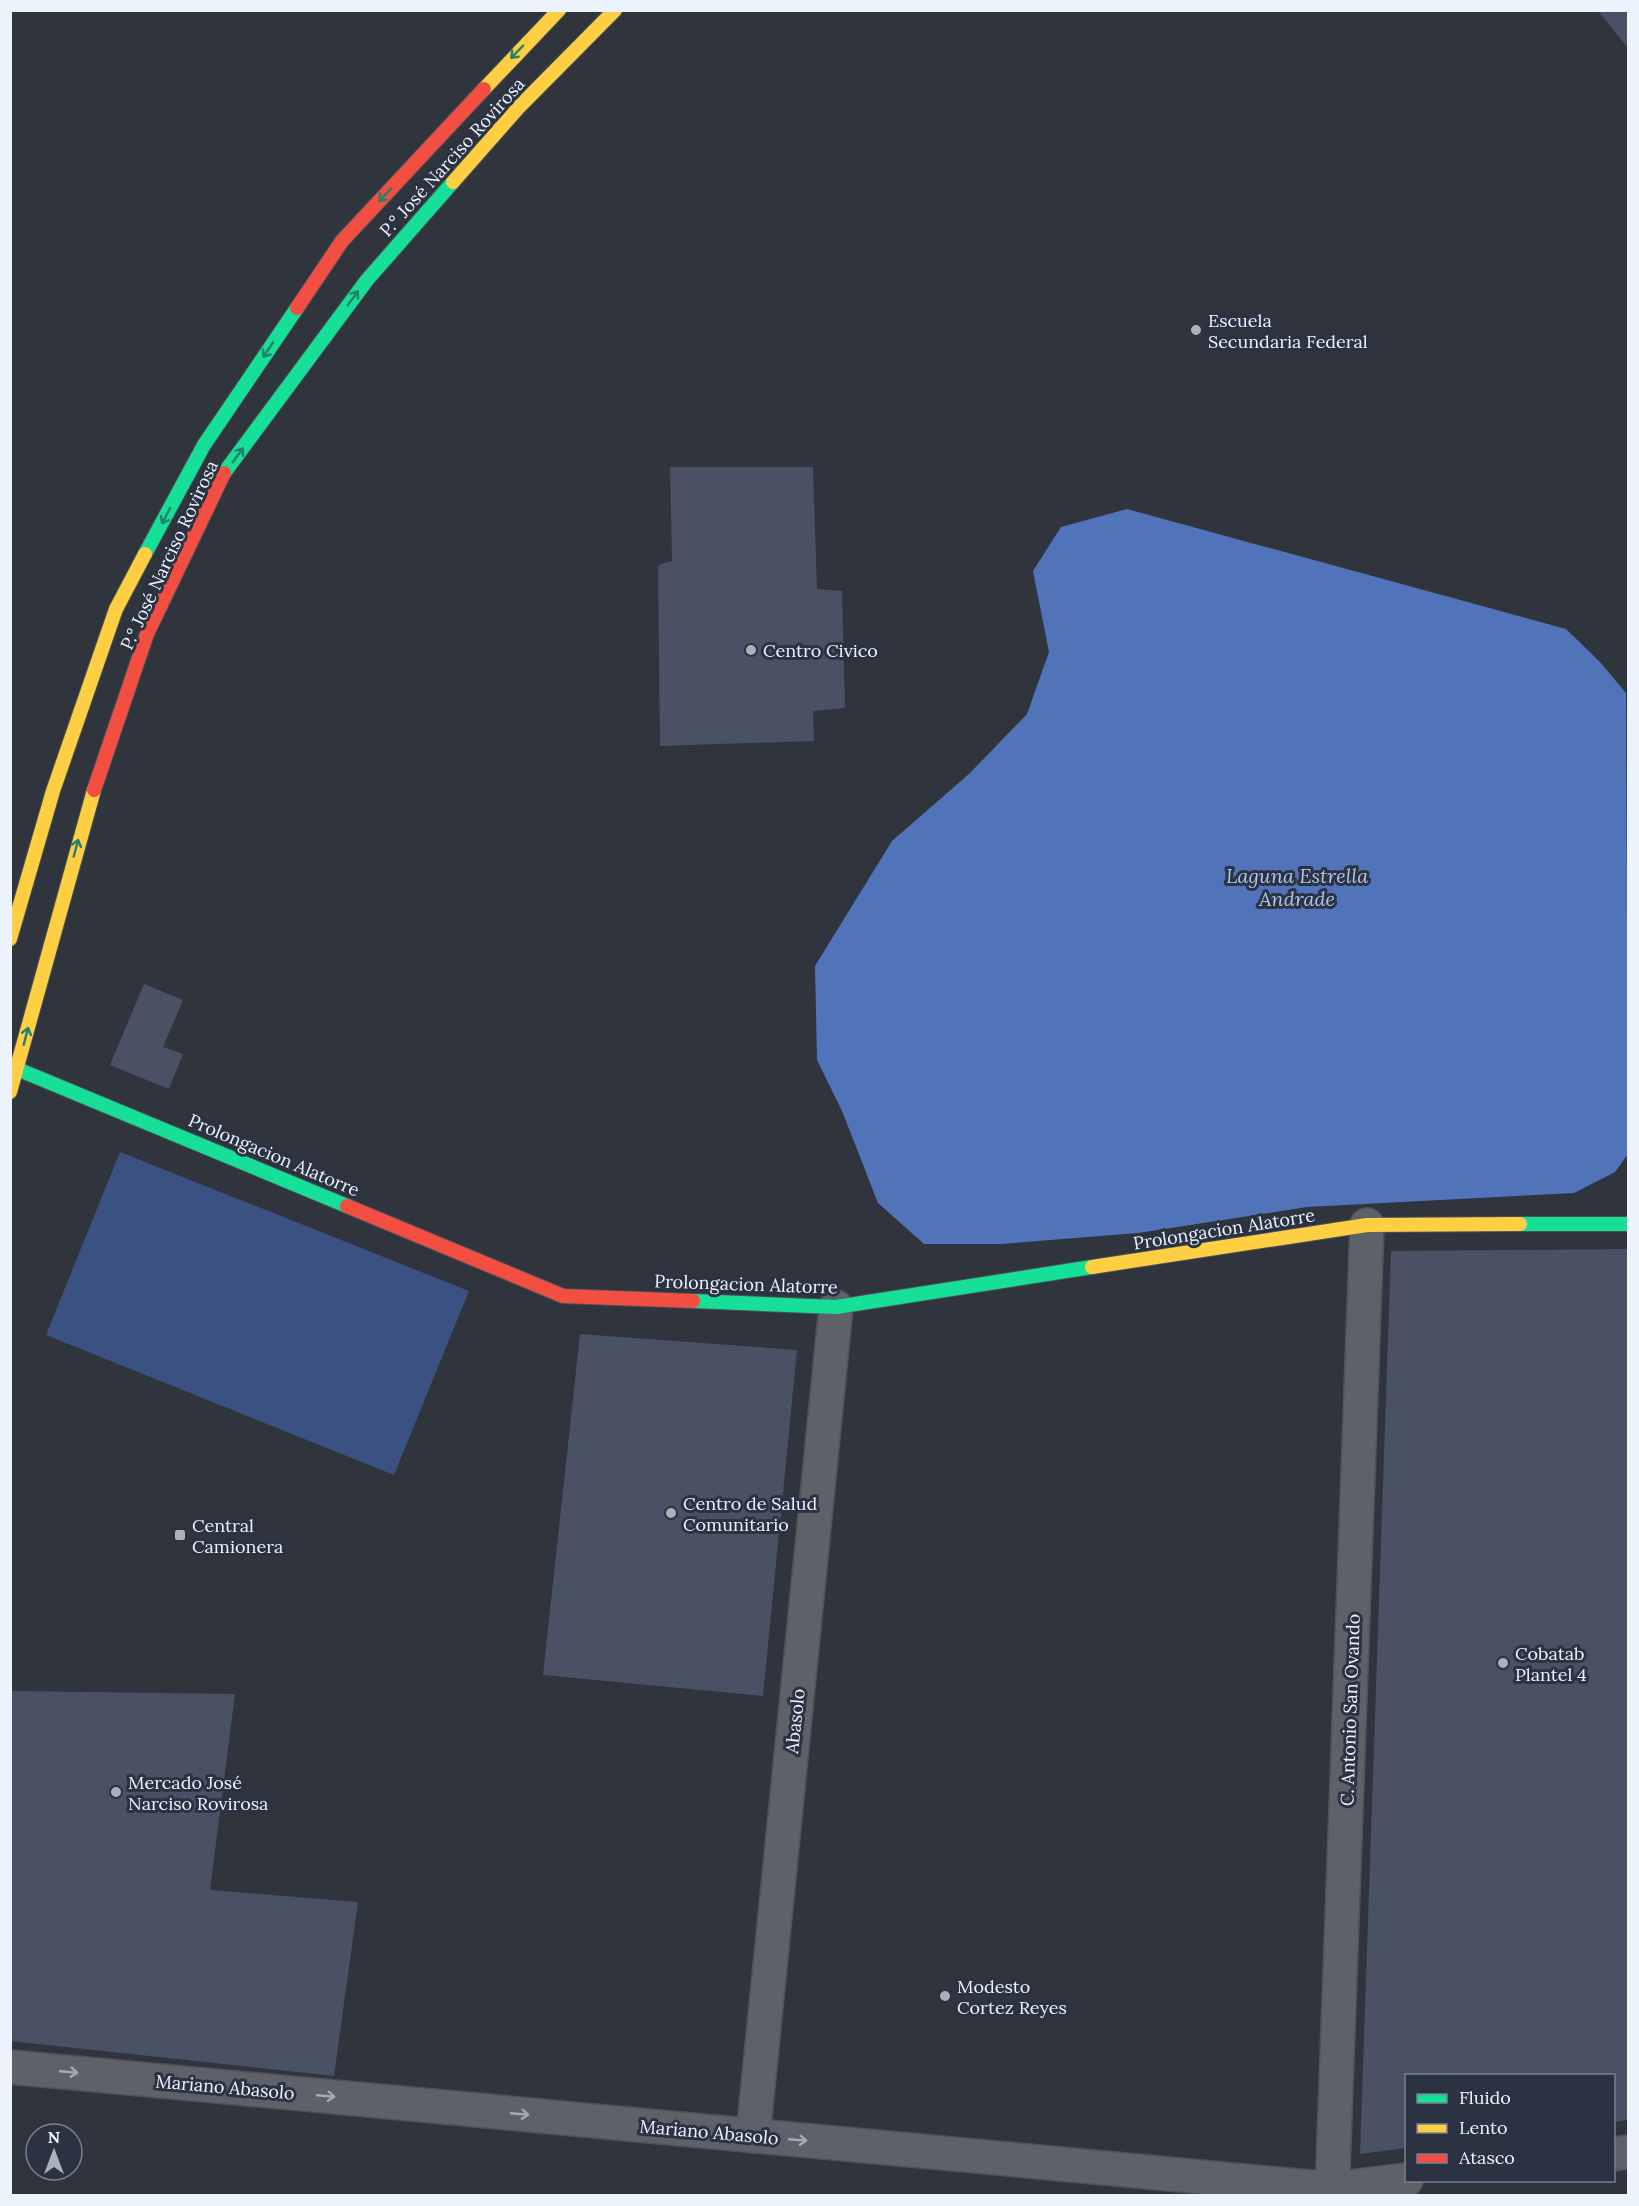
<svg xmlns="http://www.w3.org/2000/svg" width="1639" height="2206" font-family="Lora,serif">
	<style>
		.green { fill: #3a5181 }
		.water { fill: #5173ba }
		.building { fill: #495164 }
		.lines { fill: none; stroke-linecap: round; stroke-linejoin: round }
		.street-casing { stroke: #4c5057; stroke-width: 36 }
		.fast-casing { stroke: #4c5057; stroke-width: 16 }
		.slow-casing { stroke: #4c5057; stroke-width: 16 }
		.jam-casing { stroke: #4c5057; stroke-width: 16 }
		.street { stroke: #5e6268; stroke-width: 33 }
		.fast { stroke: #16e098; stroke-width: 14 }
		.slow { stroke: #ffcf43; stroke-width: 14 }
		.jam { stroke: #f24e42; stroke-width: 14 }
		.oneway { stroke: #228169 }
		.oneway2 { stroke: #a6aab2 }
		.poi-dot { fill: #abb0ba; stroke: #2b3342; stroke-width: 2 }
		.labels { text-anchor: middle; dominant-baseline: central; stroke-width: 6; stroke-linejoin: round; paint-order: stroke }
		.street-label { font-size: 18px; fill: #edf3fd; stroke: #2b3342 }
		.poi-label { font-size: 18px; fill: #edf3fd; stroke: #2b3342; text-anchor: start }
		.water-label { font-size: 20px; font-style: italic; fill: #afc4ed; stroke: #2b3342 }
	</style>
	<rect width="100%" height="100%" fill="#30343d"/>
	<polygon class="green" points="120,1152 469,1291 394,1475 46,1335"/>
	<polygon class="water" points="1127,509 1566,629 1600,662 1626,693 1628,1154 1615,1172 1574,1193 1307,1207 1138,1233 1002,1244 924,1244 878,1203 842,1111 817,1060 815,966 892,841 970,773 1027,714 1049,652 1033,571 1061,527"/>
	<g class="building">
		<polygon points="1597,10 1628,10 1628,48"/>
		<polygon points="670,467 813,467 817,589 842,591 845,708 813,711 814,741 660,746 658,565 672,561"/>
		<polygon points="144,984 183,1000 163,1047 183,1054 169,1089 110,1065"/>
		<polygon points="1628,1249 1628,2120 1614,2122 1614,2076 1406,2076 1406,2148 1360,2154 1391,1251"/>
		<polygon points="580,1334 797,1350 763,1696 543,1675"/>
		<polygon points="10,1691 235,1694 210,1890 358,1902 334,2076 10,2041"/>
	</g>
	<g class="lines">
		<g class="street-casing">
			<g id="street">
				<polyline points="10,2067 1332,2189 1406,2180"/>
				<polyline points="753,2136 836,1307"/>
				<polyline points="1614,2154 1628,2152"/>
				<polyline points="1332,2196 1367,1225"/>
			</g>
		</g>
		<g class="fast-casing">
			<g id="fast">
				<polyline points="224,473 367,280 453,182"/>
				<polyline points="145,554 204,445 297,308"/>
				<polyline points="10,1066 347,1206"/>
				<polyline points="1520,1224 1628,1224"/>
				<polyline points="693,1301 836,1307 1092,1267"/>
			</g>
		</g>
		<g class="slow-casing">
			<g id="slow">
				<polyline points="484,89 559,10"/>
				<polyline points="453,182 519,107 615,10"/>
				<polyline points="10,939 53,791 116,609 145,554"/>
				<polyline points="10,1092 94,790"/>
				<polyline points="1092,1267 1367,1225 1520,1224"/>
			</g>
		</g>
		<g class="jam-casing">
			<g id="jam">
				<polyline points="297,308 342,241 484,89"/>
				<polyline points="94,790 147,634 224,473"/>
				<polyline points="347,1206 563,1296 693,1301"/>
			</g>
		</g>
		<use href="#street" class="street"/>
		<use href="#fast" class="fast"/>
		<use href="#slow" class="slow"/>
		<use href="#jam" class="jam"/>
	</g>
	<defs><path id="oneway-shaft" d="M-6 0H5M1.5-3L5.5 0L1.5 3" fill="none" stroke-width="1.6" stroke-linecap="round" stroke-linejoin="round" transform="scale(1.5)"/></defs>
	<g class="oneway">
		<use href="#oneway-shaft" transform="translate(517 52) rotate(134)"/>
		<use href="#oneway-shaft" transform="translate(385 195) rotate(133)"/>
		<use href="#oneway-shaft" transform="translate(353 298) rotate(-54)"/>
		<use href="#oneway-shaft" transform="translate(268 350) rotate(124)"/>
		<use href="#oneway-shaft" transform="translate(238 455) rotate(-54)"/>
		<use href="#oneway-shaft" transform="translate(166 516) rotate(118)"/>
		<use href="#oneway-shaft" transform="translate(76 848) rotate(-75)"/>
		<use href="#oneway-shaft" transform="translate(26 1036) rotate(-75)"/>
	</g>
	<g class="oneway2">
		<use href="#oneway-shaft" transform="translate(69 2072) rotate(5)"/>
		<use href="#oneway-shaft" transform="translate(326 2096) rotate(5)"/>
		<use href="#oneway-shaft" transform="translate(520 2114) rotate(5)"/>
		<use href="#oneway-shaft" transform="translate(798 2140) rotate(5)"/>
	</g>
	<g class="poi-dot">
		<circle cx="1196" cy="330" r="6"/>
		<circle cx="751" cy="650" r="6"/>
		<circle cx="671" cy="1513" r="6"/>
		<rect x="174" y="1529" width="12" height="12" rx="3"/>
		<circle cx="1503" cy="1663" r="6"/>
		<circle cx="116" cy="1792" r="6"/>
		<circle cx="945" cy="1996" r="6"/>
	</g>
	<g class="labels">
		<g class="street-label">
			<text transform="translate(452 157) rotate(-48)">P.° José Narciso Rovirosa</text>
			<text transform="translate(169 555) rotate(-65)">P.° José Narciso Rovirosa</text>
			<text transform="translate(274 1155) rotate(23)">Prolongacion Alatorre</text>
			<text transform="translate(1224 1229) rotate(-9)">Prolongacion Alatorre</text>
			<text transform="translate(746 1284) rotate(2)">Prolongacion Alatorre</text>
			<text transform="translate(1350 1710) rotate(-88)">C. Antonio San Ovando</text>
			<text transform="translate(795 1721) rotate(-84)">Abasolo</text>
			<text transform="translate(225 2087) rotate(5)">Mariano Abasolo</text>
			<text transform="translate(709 2132) rotate(5)">Mariano Abasolo</text>
		</g>
		<g class="poi-label">
			<text x="1208" y="320">Escuela<tspan x="1208" dy="21">Secundaria Federal</tspan></text>
			<text x="763" y="650">Centro Civico</text>
			<text x="683" y="1503">Centro de Salud<tspan x="683" dy="21">Comunitario</tspan></text>
			<text x="192" y="1525">Central<tspan x="192" dy="21">Camionera</tspan></text>
			<text x="1515" y="1653">Cobatab<tspan x="1515" dy="21">Plantel 4</tspan></text>
			<text x="128" y="1782">Mercado José<tspan x="128" dy="21">Narciso Rovirosa</tspan></text>
			<text x="957" y="1986">Modesto<tspan x="957" dy="21">Cortez Reyes</tspan></text>
		</g>
		<g class="water-label">
			<text x="1297" y="875">Laguna Estrella<tspan x="1297" dy="23">Andrade</tspan></text>
		</g>
	</g>
	<rect width="1639" height="2206" fill="none" stroke="#edf3fd" stroke-width="24"/>
	<rect x="1405" y="2074" width="210" height="108" fill="#2b3342" stroke="#79808d" stroke-width="1.5"/>
	<rect x="1417" y="2094" width="30" height="9" fill="#16e098" stroke="#79808d" stroke-width="1.5"/>
	<text x="1459" y="2104" font-size="18" fill="#edf3fd">Fluido</text>
	<rect x="1417" y="2124" width="30" height="9" fill="#ffcf43" stroke="#79808d" stroke-width="1.5"/>
	<text x="1459" y="2134" font-size="18" fill="#edf3fd">Lento</text>
	<rect x="1417" y="2154" width="30" height="9" fill="#f24e42" stroke="#79808d" stroke-width="1.5"/>
	<text x="1459" y="2164" font-size="18" fill="#edf3fd">Atasco</text>
	<g transform="translate(54 2152)"><circle r="28" fill="#2b3342" stroke="#79808d" stroke-width="1.5"/>
	<path d="M0-4.5L10 22L0 15L-10 22Z" fill="#abb0ba"/>
	<text y="-9" font-size="16" font-weight="bold" text-anchor="middle" fill="#edf3fd">N</text>
	</g>
</svg>
